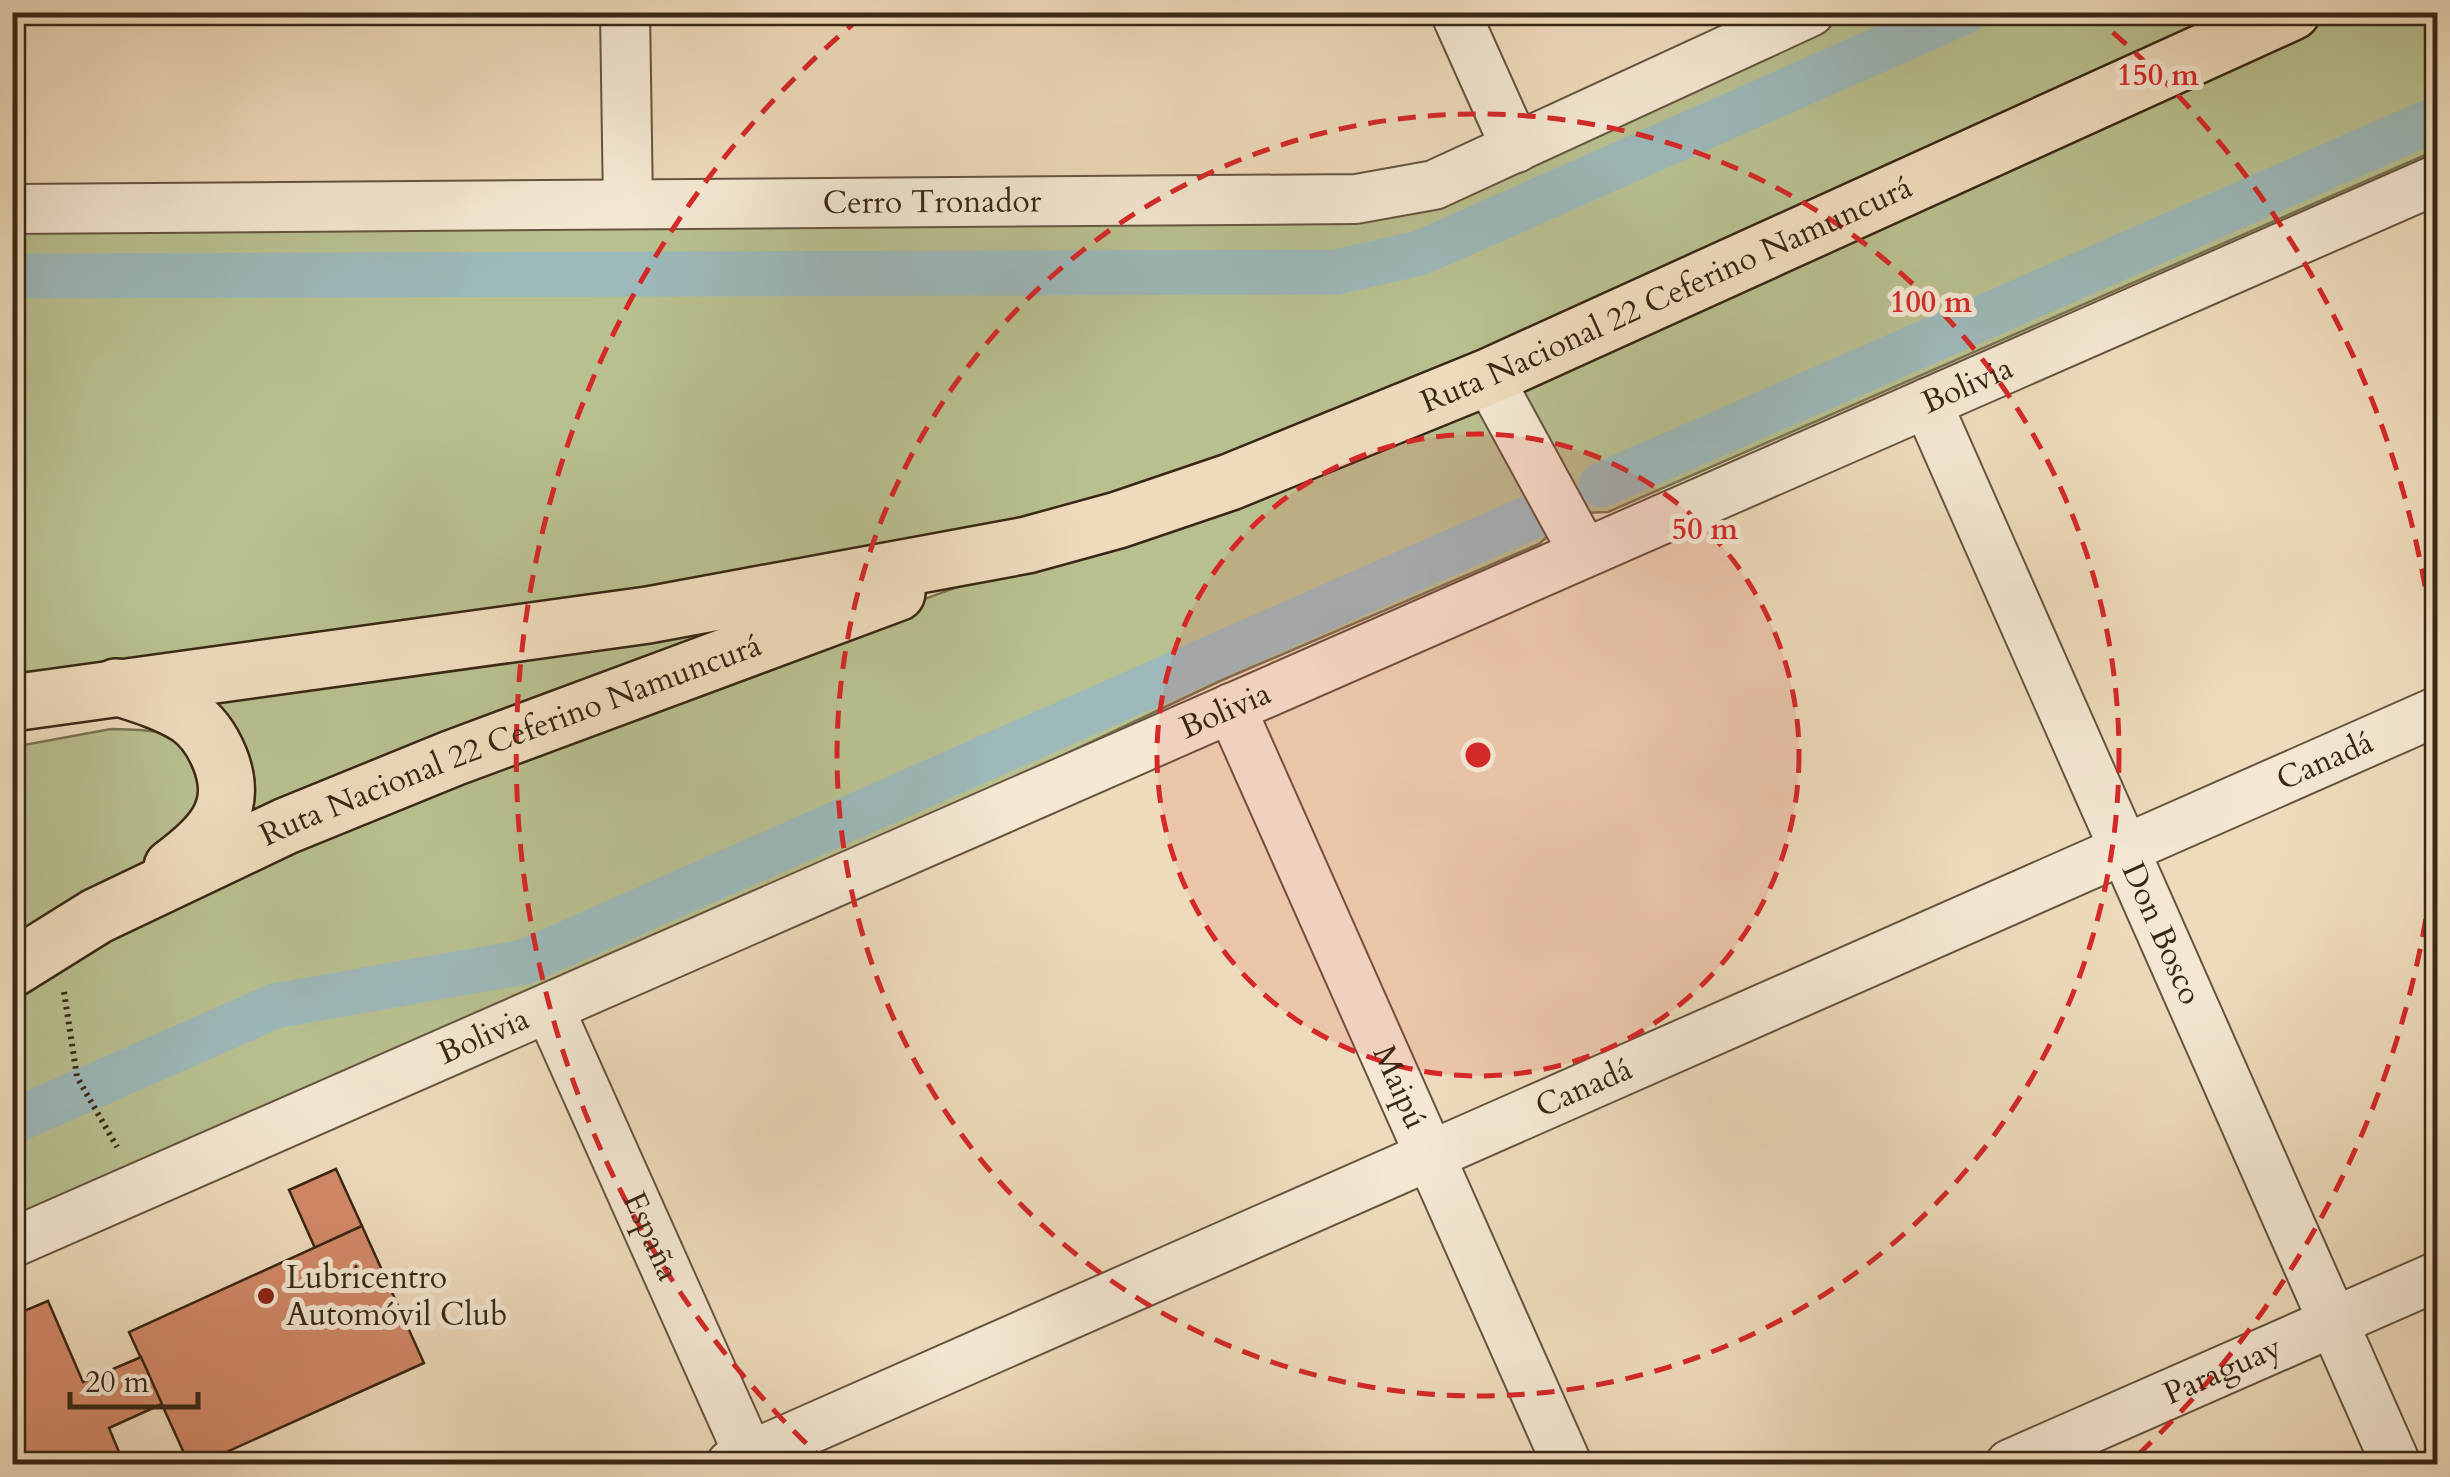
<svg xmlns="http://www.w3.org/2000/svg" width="2450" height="1477" font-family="Cardo,serif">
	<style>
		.green { fill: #b9c090; stroke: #797452; stroke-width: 2.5 }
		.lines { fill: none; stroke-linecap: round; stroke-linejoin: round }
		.canal { stroke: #9db9ba; stroke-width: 45 }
		.building { fill: #d38a6a; stroke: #392815; stroke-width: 2.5 }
		.minor-casing { stroke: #66553f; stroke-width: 52 }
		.trunk-casing { stroke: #392815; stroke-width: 60 }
		.path { stroke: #392815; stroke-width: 6; stroke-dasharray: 2.5 5; stroke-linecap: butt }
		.minor { stroke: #f4e8d3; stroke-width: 48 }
		.trunk { stroke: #eedbbc; stroke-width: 55 }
		.ring { fill: none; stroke: #d62828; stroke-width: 5; stroke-dasharray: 18 12 }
		.poi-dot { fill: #8f2418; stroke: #f4e8d3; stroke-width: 4 }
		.labels { text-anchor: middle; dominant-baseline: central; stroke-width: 10; stroke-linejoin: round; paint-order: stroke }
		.street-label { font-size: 32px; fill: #392815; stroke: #f4e8d3 }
		.poi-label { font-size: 32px; fill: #392815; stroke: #f4e8d3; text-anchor: start }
		.centre { fill: #d62828; stroke: #f4e8d3; stroke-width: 5 }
		.ring-label { font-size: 30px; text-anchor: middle; font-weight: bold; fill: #d62828; stroke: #f4e8d3; stroke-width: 10; stroke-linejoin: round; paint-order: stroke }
	</style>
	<rect width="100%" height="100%" fill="#eedbbc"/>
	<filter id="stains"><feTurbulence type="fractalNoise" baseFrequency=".002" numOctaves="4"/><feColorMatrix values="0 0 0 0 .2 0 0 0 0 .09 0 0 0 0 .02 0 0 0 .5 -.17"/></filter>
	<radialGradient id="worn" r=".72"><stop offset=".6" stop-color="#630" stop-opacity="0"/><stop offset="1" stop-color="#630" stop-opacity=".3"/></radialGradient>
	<g class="green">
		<polygon points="1841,13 2254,13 1477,361 1110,505 646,603 13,686 12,224 1490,176"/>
		<polygon points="2322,13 2437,13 2437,150 1608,512 1582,513 1520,391 1549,362"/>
		<polygon points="1458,405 1484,409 1551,523 1547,537 1539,544 1220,681 546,1000 13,1230 13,982 487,758"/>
		<polygon points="840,602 225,822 154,687"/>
		<path d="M111,729c40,1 56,-1 89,25l-1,79 -186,123v-209z"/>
	</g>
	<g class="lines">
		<g class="canal">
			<polyline points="12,276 1336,272 1420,253 1964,12"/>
			<polyline points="1601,485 2438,118"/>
			<polyline points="12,1122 275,1006 524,962 1531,517"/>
		</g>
	</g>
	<g class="building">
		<polygon points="336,1169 362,1226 315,1248 289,1190"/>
		<polygon points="362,1226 424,1363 200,1464 189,1464 129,1332"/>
		<polygon points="48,1301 83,1382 141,1357 162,1404 109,1428 124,1464 29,1464 12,1426 12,1316"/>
	</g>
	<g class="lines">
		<g class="minor-casing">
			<g id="minor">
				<polyline points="625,12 628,204"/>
				<polyline points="1455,12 1516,148"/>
				<path id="s1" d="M12,209l1344,-10 78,-14 376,-173"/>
				<polyline points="1488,377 1584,553"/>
				<path id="s2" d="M1927,403l469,1061"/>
				<path id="s3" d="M1231,708l336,756"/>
				<path id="s4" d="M549,1008l204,456"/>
				<path id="s5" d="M12,1243l2426,-1064"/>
				<path id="s6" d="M731,1464l1707,-753"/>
				<path id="s7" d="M2010,1464l428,-188"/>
			</g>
		</g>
		<g class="trunk-casing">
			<g id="trunk">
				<path d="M116,687c25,8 49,15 72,29 15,10 25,26 32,43 20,51 -9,79 -48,108"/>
				<path id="s8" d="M12,703l636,-88 379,-70 91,-25 112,-38 258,-105 804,-365"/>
				<path id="s9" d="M12,969l85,-53 189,-90 167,-68 444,-165"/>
			</g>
		</g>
		<g class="path">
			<polyline points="12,882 25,908"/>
			<polyline points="64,992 77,1077 117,1147"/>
		</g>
		<use href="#minor" class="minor"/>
		<use href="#trunk" class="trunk"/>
	</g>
	<circle cx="1478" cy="755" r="321" fill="#d62828" fill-opacity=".12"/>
	<g class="ring">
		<circle cx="1478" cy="755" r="321"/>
		<circle cx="1478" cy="755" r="641"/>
		<path d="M2437 830A962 962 0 0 1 2128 1464M828 1464A962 962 0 0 1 866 13M2090 13A962 962 0 0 1 2437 680"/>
	</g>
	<circle class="poi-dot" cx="266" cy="1296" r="10"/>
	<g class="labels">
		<g class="street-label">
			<text stroke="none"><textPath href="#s1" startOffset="920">Cerro Tronador</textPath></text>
			<text stroke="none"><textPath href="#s8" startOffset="1715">Ruta Nacional 22 Ceferino Namuncurá</textPath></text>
			<text stroke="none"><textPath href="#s5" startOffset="2135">Bolivia</textPath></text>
			<text stroke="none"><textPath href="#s5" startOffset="1325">Bolivia</textPath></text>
			<text stroke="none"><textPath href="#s9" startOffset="550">Ruta Nacional 22 Ceferino Namuncurá</textPath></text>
			<text stroke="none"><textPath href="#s6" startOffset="1742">Canadá</textPath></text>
			<text stroke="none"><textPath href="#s2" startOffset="580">Don Bosco</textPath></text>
			<text stroke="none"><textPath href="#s5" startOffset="515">Bolivia</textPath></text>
			<text stroke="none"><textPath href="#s3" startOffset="415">Maipú</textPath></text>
			<text stroke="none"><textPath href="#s6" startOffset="932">Canadá</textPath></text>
			<text stroke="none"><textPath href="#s4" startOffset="250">España</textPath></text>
			<text stroke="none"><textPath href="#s7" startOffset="232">Paraguay</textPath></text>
		</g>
		<g class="poi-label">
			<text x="286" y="1278">Lubricentro<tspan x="286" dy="37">Automóvil Club</tspan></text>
		</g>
	</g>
	<circle cx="1478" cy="755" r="15" class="centre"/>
	<g class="ring-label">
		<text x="2158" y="85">150 m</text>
		<text x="1931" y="312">100 m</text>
		<text x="1705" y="539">50 m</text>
	</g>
	<rect width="2450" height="1477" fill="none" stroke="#eedbbc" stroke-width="50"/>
	<rect x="15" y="15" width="2420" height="1447" fill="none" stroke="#392815" stroke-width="5"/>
	<rect x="25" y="25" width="2400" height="1427" fill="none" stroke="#392815" stroke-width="2.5"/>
	<path d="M70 1392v15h128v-15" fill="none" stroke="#392815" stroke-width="5"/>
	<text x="85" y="1392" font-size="30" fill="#392815" stroke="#f4e8d3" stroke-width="8" paint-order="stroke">20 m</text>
	<rect width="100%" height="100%" filter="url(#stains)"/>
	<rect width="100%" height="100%" fill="url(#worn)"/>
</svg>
